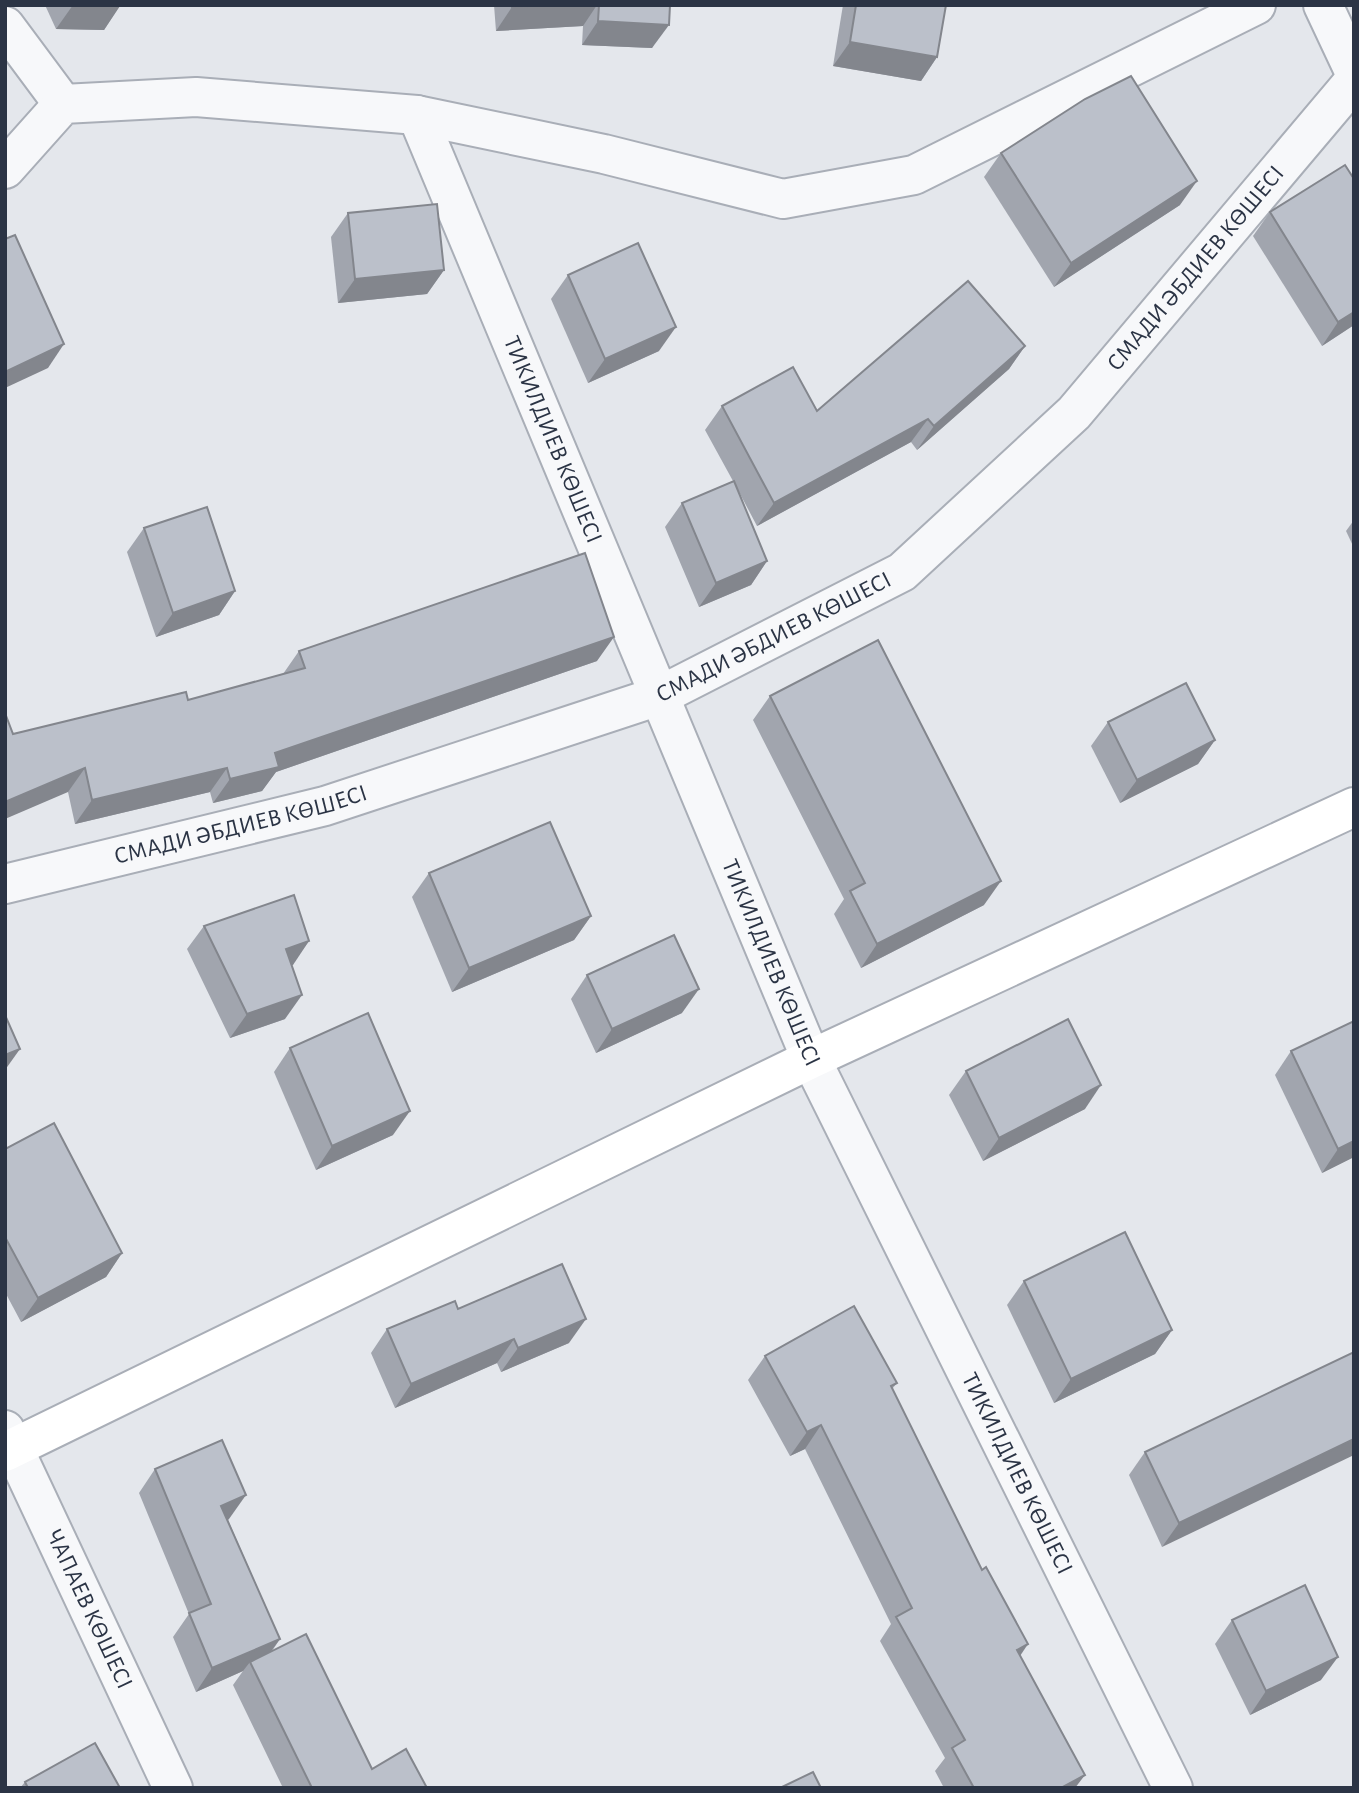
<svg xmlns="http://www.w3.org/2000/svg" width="1359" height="1793" font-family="'Alegreya Sans',sans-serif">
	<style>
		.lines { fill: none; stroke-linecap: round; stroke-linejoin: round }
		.minor-casing { stroke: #a9aeb7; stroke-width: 42 }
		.secondary-casing { stroke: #a9aeb7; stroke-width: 42 }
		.minor { stroke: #f7f8fa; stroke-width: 38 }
		.secondary { stroke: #fff; stroke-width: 38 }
		.wall { fill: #a1a5ae }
		.shaded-wall { fill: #83868d }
		.building { fill: #bbc0ca; stroke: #83868d; stroke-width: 2 }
		.labels { text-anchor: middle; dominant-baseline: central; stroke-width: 5; stroke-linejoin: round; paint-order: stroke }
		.street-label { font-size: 24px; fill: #2b3445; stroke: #f4f6f9 }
	</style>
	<rect width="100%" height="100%" fill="#e4e7ec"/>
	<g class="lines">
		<g class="minor-casing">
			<g id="minor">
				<polyline points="1323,5 1354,71"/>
				<polyline points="5,26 63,104"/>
				<path id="s1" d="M417,115l394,944 362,729"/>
				<polyline points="5,169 63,104 196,97 417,115 604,154 783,199 914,175 1256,5"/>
				<path id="s2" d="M5,884l320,-78 334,-110 243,-124 172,-159 280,-332"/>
				<path id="s3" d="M5,1430l168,358"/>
			</g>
		</g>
		<g class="secondary-casing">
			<polyline id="secondary" points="5,1452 811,1059 1354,807"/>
		</g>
		<use href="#minor" class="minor"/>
		<use href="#secondary" class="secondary"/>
	</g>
	<g class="wall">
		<polygon points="45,5 120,5 104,30 56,29"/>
		<polygon points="494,5 670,5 652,48 582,45 583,26 496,31"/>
		<polygon points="843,5 946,5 937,57 921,81 833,66"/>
		<polygon points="1001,153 1180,205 1054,287 984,177"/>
		<polygon points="1270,212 1354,325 1322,346 1253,236"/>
		<polygon points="348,213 444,270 427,294 338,303 331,237"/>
		<polygon points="568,275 659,351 588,383 551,299"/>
		<polygon points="1025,346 1009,369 917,450 911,442 757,526 738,490 767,561 751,585 699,607 665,527 682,503 733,481 705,430 722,406 817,411"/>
		<polygon points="1354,520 1354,548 1346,531"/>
		<polygon points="144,528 235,591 219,615 156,637 127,552"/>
		<polygon points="299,651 597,661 276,772 262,791 213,803 210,792 75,824 68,792 13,734 188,700 283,674"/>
		<polygon points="770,696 984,905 861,968 834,914 844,899 753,720"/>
		<polygon points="1108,722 1215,740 1198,764 1120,803 1091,746"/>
		<polygon points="429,873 591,916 574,940 452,992 412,897"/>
		<polygon points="204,926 309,941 291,965 285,1019 230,1038 187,949"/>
		<polygon points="587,975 682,1013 596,1053 571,999"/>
		<polygon points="290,1048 393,1135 316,1170 274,1072"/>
		<polygon points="1291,1051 1354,1157 1322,1173 1275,1075"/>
		<polygon points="966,1071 1085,1109 983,1161 949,1095"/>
		<polygon points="5,1149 122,1253 106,1277 21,1322 5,1292"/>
		<polygon points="1024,1281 1172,1330 1155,1354 1054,1403 1007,1305"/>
		<polygon points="458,1309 569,1343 501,1372 497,1363 395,1408 371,1353 387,1329"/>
		<polygon points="1354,1352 1162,1547 1129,1475 1145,1452"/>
		<polygon points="765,1356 897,1383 892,1389 1020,1656 1075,1788 944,1788 935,1771 945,1758 880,1641 891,1624 805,1449 790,1456 748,1380"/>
		<polygon points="155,1469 229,1519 228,1520 280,1639 272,1651 372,1769 427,1788 283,1788 233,1685 243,1671 196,1692 173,1637 189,1614 139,1493"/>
		<polygon points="1232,1620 1321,1680 1250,1715 1215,1644"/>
		<polygon points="25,1782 120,1788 20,1788"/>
	</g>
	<g class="shaded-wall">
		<polygon points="73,5 120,6 104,30 56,29"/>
		<polygon points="545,5 597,5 583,26 496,31 512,7"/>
		<polygon points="598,21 669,25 652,48 582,45"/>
		<polygon points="850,42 937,57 921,81 833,66"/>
		<polygon points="1197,181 1180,205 1054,287 1071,263"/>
		<polygon points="444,270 427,294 338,303 355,279"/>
		<polygon points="1354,312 1354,325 1322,346 1338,322"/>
		<polygon points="676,327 659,351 588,383 605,359"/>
		<polygon points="64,344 48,368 5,388 5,372"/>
		<polygon points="1025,346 1009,369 917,450 934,426"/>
		<polygon points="928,419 911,442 757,526 774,503"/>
		<polygon points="767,561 751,585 699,607 716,583"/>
		<polygon points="235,591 219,615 156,637 173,613"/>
		<polygon points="614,637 597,661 276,772 262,791 213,803 230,779 275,753"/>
		<polygon points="1215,740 1198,764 1120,803 1137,780"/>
		<polygon points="85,768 68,792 5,819 5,802"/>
		<polygon points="227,768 210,792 75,824 92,800"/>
		<polygon points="1001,881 984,905 861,968 877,944"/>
		<polygon points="591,916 574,940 452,992 469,968"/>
		<polygon points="309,941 293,965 269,973 286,949"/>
		<polygon points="699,989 682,1013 596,1053 612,1029"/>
		<polygon points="302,995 285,1019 230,1038 247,1014"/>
		<polygon points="20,1049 5,1070 5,1055"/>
		<polygon points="1101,1085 1085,1109 983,1161 999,1138"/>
		<polygon points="410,1111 393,1135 316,1170 332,1146"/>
		<polygon points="1354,1141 1354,1157 1322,1173 1338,1149"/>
		<polygon points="122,1253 106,1277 21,1322 38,1298"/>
		<polygon points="586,1319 569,1343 501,1372 518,1348"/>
		<polygon points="1172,1330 1155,1354 1054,1403 1071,1379"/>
		<polygon points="514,1339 497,1363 395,1408 411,1384"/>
		<polygon points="821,1425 805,1449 790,1456 807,1432"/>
		<polygon points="1354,1439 1354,1455 1162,1547 1179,1523"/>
		<polygon points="246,1495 229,1519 205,1529 221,1506"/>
		<polygon points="280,1639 263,1662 250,1662 243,1671 196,1692 212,1668"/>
		<polygon points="1028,1644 1012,1668 1017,1650"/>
		<polygon points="1338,1657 1321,1680 1250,1715 1266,1691"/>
		<polygon points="1085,1775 1075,1788 1061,1788"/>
	</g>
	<g class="building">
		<polygon points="512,5 545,5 512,7"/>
		<polygon points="599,5 670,5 669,25 598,21"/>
		<polygon points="856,5 946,5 937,57 850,42"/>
		<polygon points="1131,76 1197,181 1071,263 1001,153 1085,99"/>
		<polygon points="1345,165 1354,179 1354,312 1338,322 1270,212"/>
		<polygon points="437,204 444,270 355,279 348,213"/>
		<polygon points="15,235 64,344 5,372 5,239"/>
		<polygon points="638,243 676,327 605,359 568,275"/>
		<polygon points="968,281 1025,346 934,426 928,419 774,503 722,406 793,367 817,411"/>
		<polygon points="734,481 767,561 716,583 682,503"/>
		<polygon points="207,507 235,591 173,613 144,528"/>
		<polygon points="585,553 614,637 275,753 279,767 230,779 227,768 92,800 85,768 5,802 5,713 13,734 186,692 188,700 305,668 299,651"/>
		<polygon points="878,640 1001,881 877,944 850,891 865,883 770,696"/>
		<polygon points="1186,683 1215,740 1137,780 1108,722"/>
		<polygon points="550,822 591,916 469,968 429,873"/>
		<polygon points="294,895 309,941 286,949 302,995 247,1014 204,926"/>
		<polygon points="674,935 699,989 612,1029 587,975"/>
		<polygon points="368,1013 410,1111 332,1146 290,1048"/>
		<polygon points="5,1015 20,1049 5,1055"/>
		<polygon points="1068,1019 1101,1085 999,1138 966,1071"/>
		<polygon points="1354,1021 1354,1141 1338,1149 1291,1051"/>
		<polygon points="54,1123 122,1253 38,1298 5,1237 5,1149"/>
		<polygon points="1125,1232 1172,1330 1071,1379 1024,1281"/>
		<polygon points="562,1264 586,1319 518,1348 514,1339 411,1384 387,1329 455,1301 458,1309"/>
		<polygon points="854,1306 897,1383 891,1386 982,1570 986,1567 1028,1644 1017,1650 1085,1775 1061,1788 974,1788 952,1748 965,1740 896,1617 912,1608 821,1425 807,1432 765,1356"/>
		<polygon points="1354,1352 1354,1439 1179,1523 1145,1452"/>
		<polygon points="222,1440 246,1495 221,1506 280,1639 212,1668 189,1613 211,1604 155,1469"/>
		<polygon points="1305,1585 1338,1657 1266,1691 1232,1620"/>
		<polygon points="306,1634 372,1769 406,1749 427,1788 312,1788 250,1662"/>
		<polygon points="95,1743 120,1788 28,1788 25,1782"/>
		<polygon points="813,1772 821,1788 780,1788"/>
	</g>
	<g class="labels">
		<g class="street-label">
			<text stroke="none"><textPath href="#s2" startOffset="1377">СМАДИ ӘБДИЕВ КӨШЕСІ</textPath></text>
			<text stroke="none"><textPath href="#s1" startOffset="352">ТИКИЛДИЕВ КӨШЕСІ</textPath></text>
			<text stroke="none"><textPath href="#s2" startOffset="810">СМАДИ ӘБДИЕВ КӨШЕСІ</textPath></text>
			<text stroke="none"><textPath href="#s2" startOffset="243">СМАДИ ӘБДИЕВ КӨШЕСІ</textPath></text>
			<text stroke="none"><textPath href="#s1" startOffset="919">ТИКИЛДИЕВ КӨШЕСІ</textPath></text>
			<text stroke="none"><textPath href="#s1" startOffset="1486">ТИКИЛДИЕВ КӨШЕСІ</textPath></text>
			<text stroke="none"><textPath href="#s3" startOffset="198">ЧАПАЕВ КӨШЕСІ</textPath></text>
		</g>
	</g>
	<rect width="1359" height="1793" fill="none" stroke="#2b3445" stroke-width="14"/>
</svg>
